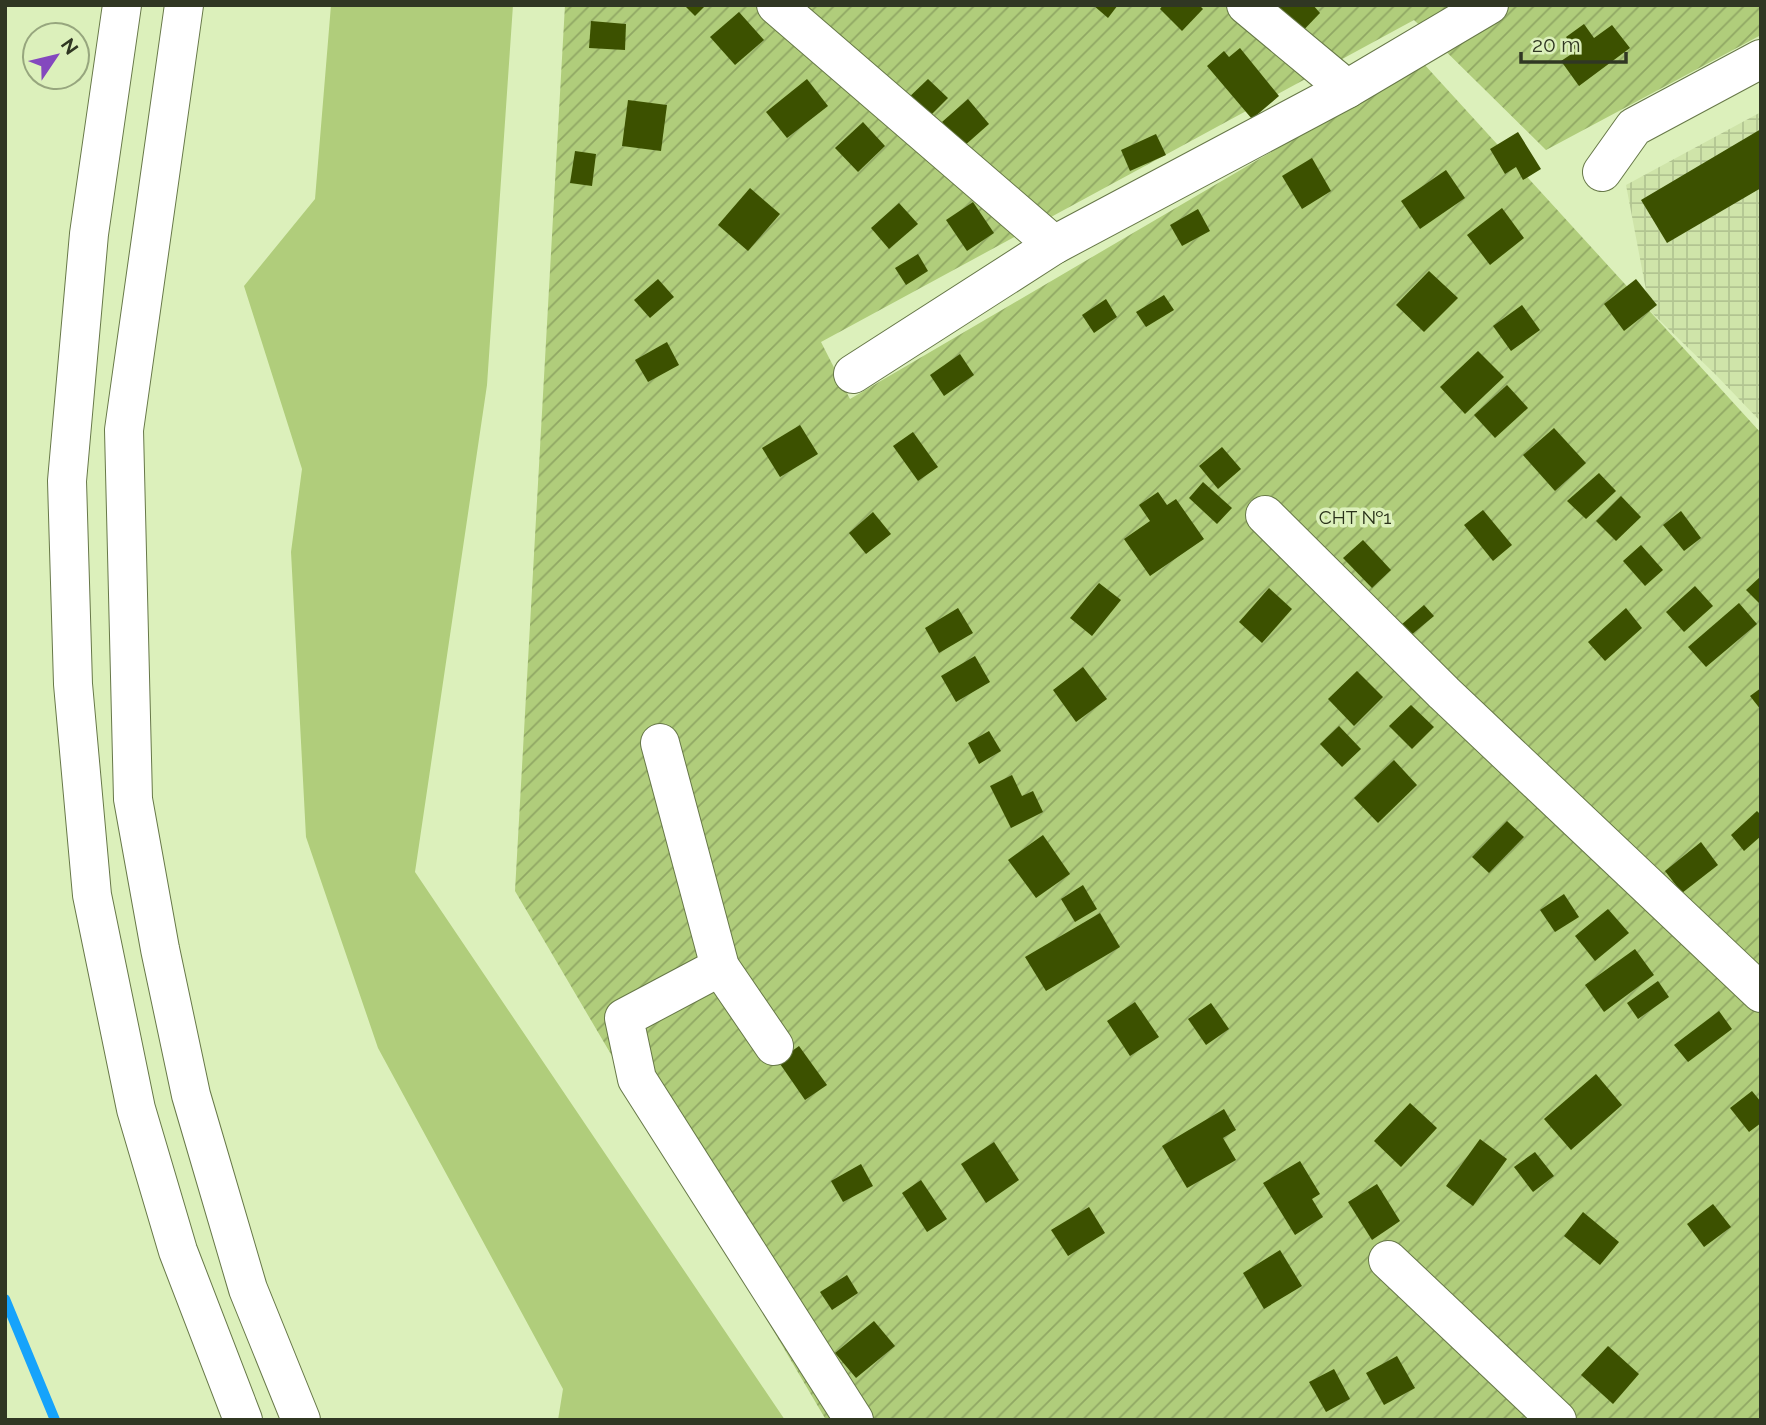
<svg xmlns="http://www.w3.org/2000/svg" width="1766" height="1425" font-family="Raleway,sans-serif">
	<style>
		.industrial { fill: url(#industrial-grid) }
		.grass { fill: #b0cd7b }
		.garden { fill: url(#garden-furrows) }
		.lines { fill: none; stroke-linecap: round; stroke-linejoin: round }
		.stream { stroke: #16a3fb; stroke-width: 10 }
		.building { fill: #3c5100 }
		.minor-casing { stroke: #677848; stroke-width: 40 }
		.major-casing { stroke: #677848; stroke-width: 40 }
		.minor { stroke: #fff; stroke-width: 38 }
		.major { stroke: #fff; stroke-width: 38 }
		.labels { text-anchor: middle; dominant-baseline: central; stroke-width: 7; stroke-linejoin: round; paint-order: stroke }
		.park-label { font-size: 19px; fill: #29311a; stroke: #dcf0bb }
	</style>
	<defs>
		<pattern id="industrial-grid" width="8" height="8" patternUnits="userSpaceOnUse" patternTransform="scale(1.75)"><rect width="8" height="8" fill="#cfe4a9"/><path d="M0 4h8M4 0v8" fill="none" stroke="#b2c491"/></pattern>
		<pattern id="garden-furrows" width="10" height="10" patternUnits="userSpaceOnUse" patternTransform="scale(1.75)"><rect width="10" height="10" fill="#b0cd7b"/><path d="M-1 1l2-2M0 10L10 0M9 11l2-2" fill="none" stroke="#90a764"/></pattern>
	</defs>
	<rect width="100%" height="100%" fill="#dcf0bb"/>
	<polygon class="industrial" points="1761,112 1761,422 1716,375 1650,311 1626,185"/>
	<polygon class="grass" points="331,5 513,5 487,385 415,872 785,1420 558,1420 563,1389 378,1048 306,837 291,552 302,469 244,286 315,199"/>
	<polygon class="garden" points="565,5 1761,5 1761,35 1546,150 1414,20 821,342 850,399 1423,63 1761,433 1761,1420 826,1420 515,891"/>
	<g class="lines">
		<polyline class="stream" points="5,1299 55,1420"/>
	</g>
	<g class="building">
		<polygon points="684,5 706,5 695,16"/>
		<polygon points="1093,5 1118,5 1108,18"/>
		<polygon points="1163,5 1199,5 1203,9 1182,31 1160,9"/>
		<polygon points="1262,5 1313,5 1320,13 1296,38"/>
		<polygon points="739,12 764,40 735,65 710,37"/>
		<polygon points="591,21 626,24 625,50 589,48"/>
		<polygon points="1584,24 1594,38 1612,25 1630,48 1579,86 1561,61 1576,51 1566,37"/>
		<polygon points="1240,48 1279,96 1252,119 1207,66 1224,51 1229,57"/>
		<polygon points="807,79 828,106 787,138 766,112"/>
		<polygon points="928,79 948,98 924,122 904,102"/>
		<polygon points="968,99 989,124 963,147 942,122"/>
		<polygon points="628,100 667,105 661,151 622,146"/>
		<polygon points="863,122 885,146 858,172 835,148"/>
		<polygon points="1761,129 1761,188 1667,243 1641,200"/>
		<polygon points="1518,132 1541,169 1523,180 1516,167 1505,174 1490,149"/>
		<polygon points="1156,134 1166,155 1130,171 1121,150"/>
		<polygon points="575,151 596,154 592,186 570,183"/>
		<polygon points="1312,158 1331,191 1302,209 1282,176"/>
		<polygon points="1446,170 1465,198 1420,229 1401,201"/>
		<polygon points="750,188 780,214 748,251 718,225"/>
		<polygon points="973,202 994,233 967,251 946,220"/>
		<polygon points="899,203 918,224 889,249 871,228"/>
		<polygon points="1502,208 1524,238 1490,265 1467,235"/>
		<polygon points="1198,209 1210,231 1182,246 1170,225"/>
		<polygon points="918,254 928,271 906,285 895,268"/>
		<polygon points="1429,271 1458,298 1424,332 1396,305"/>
		<polygon points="658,279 674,297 650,318 634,300"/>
		<polygon points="1636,279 1657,305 1624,331 1604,304"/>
		<polygon points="1164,295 1174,310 1146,327 1136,312"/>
		<polygon points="1106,299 1117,317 1094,333 1082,315"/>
		<polygon points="1522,305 1540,330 1511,351 1493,326"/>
		<polygon points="667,342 679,365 648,382 635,360"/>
		<polygon points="1478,351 1504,377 1465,414 1440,387"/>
		<polygon points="960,354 974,375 944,396 930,375"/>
		<polygon points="1507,385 1528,408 1495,438 1474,415"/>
		<polygon points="800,425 818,454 780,477 762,448"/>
		<polygon points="1554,428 1586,463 1555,491 1523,455"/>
		<polygon points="913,432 938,467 918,481 893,446"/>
		<polygon points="1222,447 1241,469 1218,489 1199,466"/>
		<polygon points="1599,473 1616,491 1586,519 1567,501"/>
		<polygon points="1203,482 1232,508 1217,524 1189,498"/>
		<polygon points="1158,492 1167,505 1176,499 1204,539 1150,576 1124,539 1150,521 1139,505"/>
		<polygon points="1621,496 1641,517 1616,541 1596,521"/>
		<polygon points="1483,510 1512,545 1493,561 1464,525"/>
		<polygon points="1681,511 1701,538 1684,551 1663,525"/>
		<polygon points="873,512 891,534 866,554 849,533"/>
		<polygon points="1363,540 1391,570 1372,588 1343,558"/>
		<polygon points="1641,545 1663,570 1645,586 1623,561"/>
		<polygon points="1761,576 1761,605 1746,590"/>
		<polygon points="1099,583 1121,600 1092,636 1070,618"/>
		<polygon points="1695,586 1713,606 1684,632 1666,612"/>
		<polygon points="1269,588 1292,609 1262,643 1239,622"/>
		<polygon points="1739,603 1757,624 1706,667 1688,647"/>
		<polygon points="1424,605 1434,616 1410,636 1401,625"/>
		<polygon points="958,608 973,633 939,653 925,628"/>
		<polygon points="1626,608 1642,628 1605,661 1588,642"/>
		<polygon points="975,656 990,682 956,702 941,676"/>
		<polygon points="1083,667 1107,699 1076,722 1053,690"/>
		<polygon points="1357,671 1383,697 1354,726 1328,699"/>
		<polygon points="1761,688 1761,710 1750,696"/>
		<polygon points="1411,705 1434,727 1412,749 1389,726"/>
		<polygon points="1339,726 1361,749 1342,767 1320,744"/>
		<polygon points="989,731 1001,751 979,764 968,743"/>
		<polygon points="1394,760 1417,785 1378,823 1354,798"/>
		<polygon points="1012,775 1022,796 1033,791 1043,812 1011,828 990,786"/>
		<polygon points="1757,811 1761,815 1761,836 1744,851 1731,835"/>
		<polygon points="1507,821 1524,837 1489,873 1472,857"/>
		<polygon points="1043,835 1070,874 1036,898 1008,860"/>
		<polygon points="1701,842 1718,865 1682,893 1665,871"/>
		<polygon points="1083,885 1097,909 1075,922 1061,899"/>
		<polygon points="1564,894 1579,917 1555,932 1540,910"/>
		<polygon points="1608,909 1629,933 1595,961 1575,936"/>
		<polygon points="1100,913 1120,947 1046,991 1025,957"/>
		<polygon points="1635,949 1654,975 1604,1012 1585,985"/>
		<polygon points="1658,981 1669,997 1638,1019 1627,1003"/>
		<polygon points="1135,1002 1159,1037 1130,1056 1107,1021"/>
		<polygon points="1211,1003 1229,1029 1206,1045 1188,1019"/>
		<polygon points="1719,1011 1732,1029 1688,1062 1674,1045"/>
		<polygon points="799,1046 827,1085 805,1100 778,1061"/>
		<polygon points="1596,1074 1622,1105 1571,1150 1544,1119"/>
		<polygon points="1752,1091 1761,1102 1761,1123 1749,1132 1730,1108"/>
		<polygon points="1410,1103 1437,1128 1401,1167 1374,1141"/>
		<polygon points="1224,1109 1236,1130 1223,1138 1236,1160 1187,1188 1162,1146"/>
		<polygon points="1480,1139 1507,1159 1473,1206 1446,1186"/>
		<polygon points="994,1142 1019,1180 986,1203 961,1164"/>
		<polygon points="1535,1152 1554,1176 1533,1192 1514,1167"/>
		<polygon points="1300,1161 1320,1194 1312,1199 1323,1217 1295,1235 1263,1183"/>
		<polygon points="861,1164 873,1186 843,1202 831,1181"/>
		<polygon points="921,1180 947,1219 927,1232 902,1193"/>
		<polygon points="1377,1184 1400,1221 1372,1240 1348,1202"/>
		<polygon points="1713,1204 1731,1227 1704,1247 1687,1224"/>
		<polygon points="1089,1207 1105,1233 1068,1256 1051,1230"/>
		<polygon points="1583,1212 1619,1242 1600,1265 1564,1236"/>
		<polygon points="1280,1250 1302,1286 1264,1309 1243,1273"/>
		<polygon points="847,1275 858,1293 832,1310 820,1292"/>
		<polygon points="874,1321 895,1346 856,1378 835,1353"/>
		<polygon points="1608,1346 1639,1374 1613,1404 1581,1375"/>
		<polygon points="1397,1356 1415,1388 1384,1405 1366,1373"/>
		<polygon points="1334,1369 1350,1399 1326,1412 1309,1382"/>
	</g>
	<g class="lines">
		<g class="minor-casing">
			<g id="minor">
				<polyline points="776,5 1054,245"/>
				<polyline points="1246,5 1347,89"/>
				<polyline points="1602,172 1634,127 1761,59"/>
				<polyline points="853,374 1054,245 1347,89 1489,5"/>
				<polyline points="1265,515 1444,693 1761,993"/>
				<polyline points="660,743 720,967 774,1046"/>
				<polyline points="720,967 624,1018 637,1079 854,1420"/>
				<polyline points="1388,1260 1557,1420"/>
			</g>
		</g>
		<g class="major-casing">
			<g id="major">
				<polyline points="122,5 89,234 67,481 73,684 92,895 136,1109 178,1251 243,1420"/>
				<polyline points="184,5 124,430 133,799 160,949 191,1095 248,1289 301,1420"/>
			</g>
		</g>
		<use href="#minor" class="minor"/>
		<use href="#major" class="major"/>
	</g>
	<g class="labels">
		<g class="park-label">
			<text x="1355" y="517">СНТ №1</text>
		</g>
	</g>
	<rect width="1766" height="1425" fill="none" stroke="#303723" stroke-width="14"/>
	<g transform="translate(56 56) rotate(55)"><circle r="33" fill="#dcf0bb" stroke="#97a67e" stroke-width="2"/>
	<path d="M0-5L12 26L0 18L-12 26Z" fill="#8448be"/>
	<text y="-10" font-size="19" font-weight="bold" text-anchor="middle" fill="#303723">N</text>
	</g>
	<path d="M1521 52v10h105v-10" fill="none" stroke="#303723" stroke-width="3.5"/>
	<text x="1532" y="52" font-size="21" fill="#303723" stroke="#dcf0bb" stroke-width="5" paint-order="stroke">20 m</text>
</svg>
